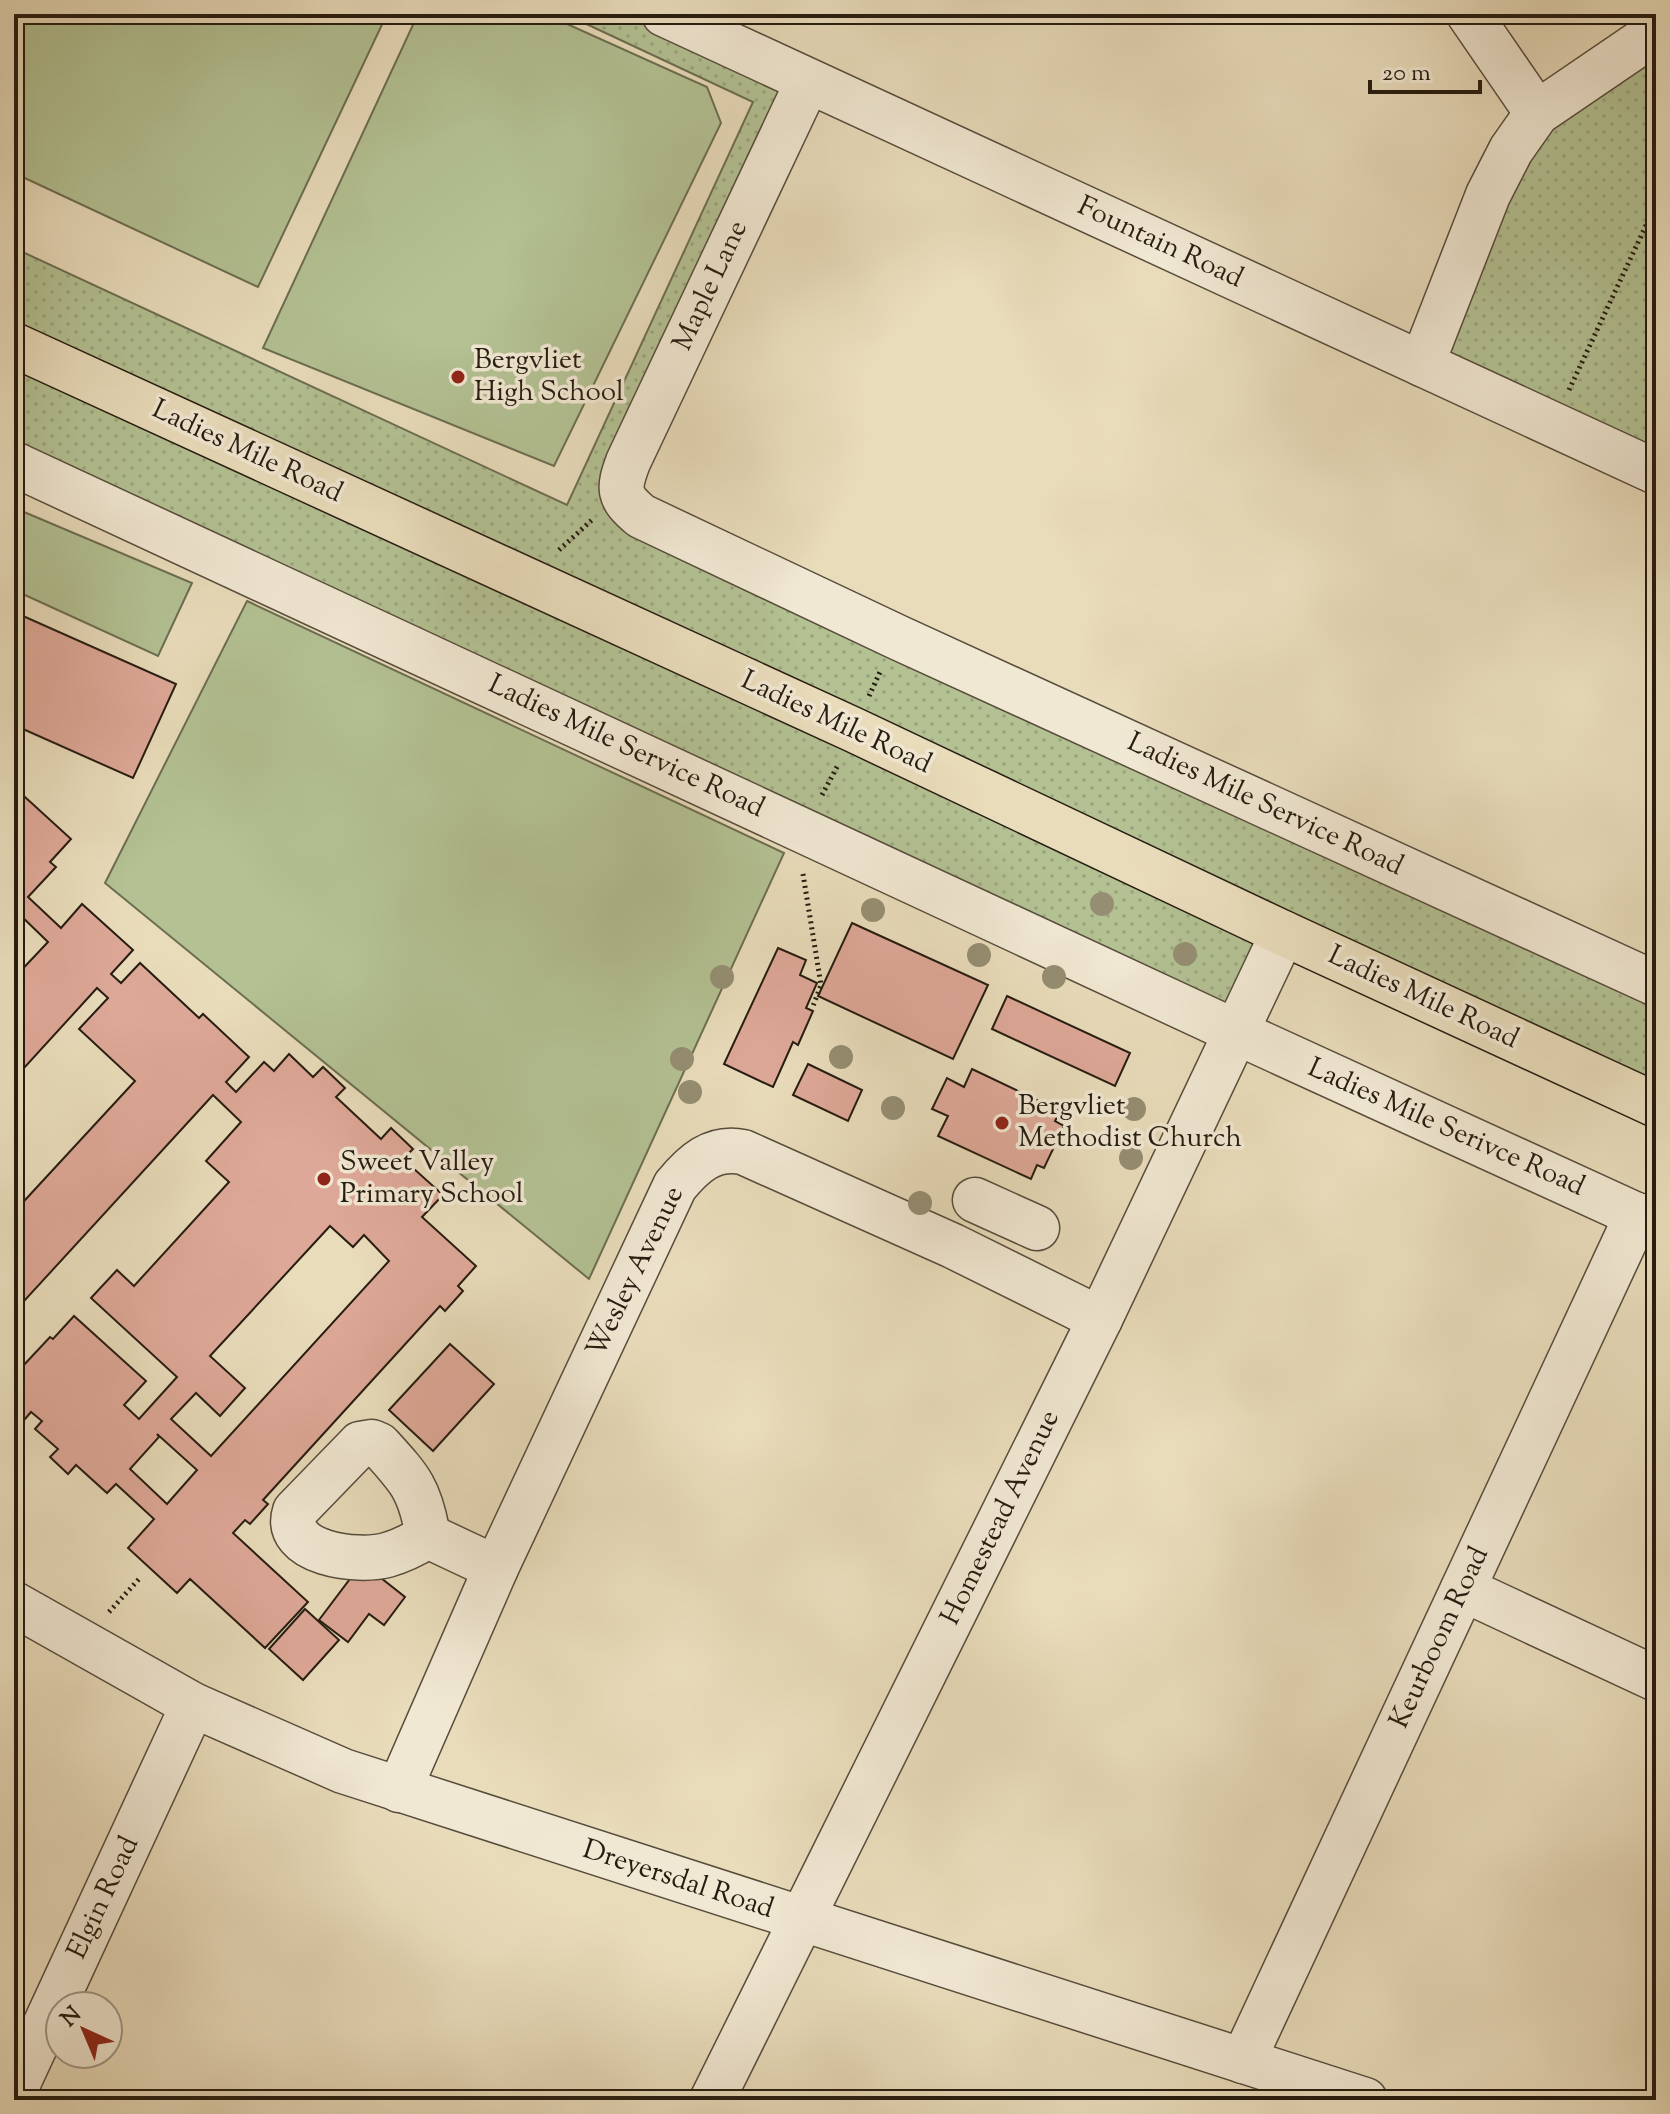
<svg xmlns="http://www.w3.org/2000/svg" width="1670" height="2114" font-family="'Sorts Mill Goudy',serif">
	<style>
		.grass { fill: url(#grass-dots); stroke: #6c6e52; stroke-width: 2 }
		.pitch { fill: #b3c193; stroke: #6c6e52; stroke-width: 2 }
		.building { fill: #dea898; stroke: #261c10; stroke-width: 2; fill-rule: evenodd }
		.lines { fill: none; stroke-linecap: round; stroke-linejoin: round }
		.minor-casing { stroke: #574c3b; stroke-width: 47 }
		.major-casing { stroke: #261c10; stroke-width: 47 }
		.path { stroke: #261c10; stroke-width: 5; stroke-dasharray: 2 4; stroke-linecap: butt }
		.minor { stroke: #f1e8d3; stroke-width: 44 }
		.major { stroke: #e9dcbb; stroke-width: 44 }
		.tree { fill: #958e72 }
		.poi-dot { fill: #8f2418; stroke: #f1e8d3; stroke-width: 3 }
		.labels { text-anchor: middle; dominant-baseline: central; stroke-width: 7; stroke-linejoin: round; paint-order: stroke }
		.street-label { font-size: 28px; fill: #261c10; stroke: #f1e8d3 }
		.poi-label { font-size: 28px; fill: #261c10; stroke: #f1e8d3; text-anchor: start }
	</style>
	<defs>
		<pattern id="grass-dots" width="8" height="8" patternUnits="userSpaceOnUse" patternTransform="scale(2)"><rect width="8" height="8" fill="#b3c193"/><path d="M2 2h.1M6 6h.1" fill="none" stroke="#9aa57e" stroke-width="1.8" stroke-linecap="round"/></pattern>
	</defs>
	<rect width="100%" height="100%" fill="#e9dcbb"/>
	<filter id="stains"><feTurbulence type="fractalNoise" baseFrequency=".0025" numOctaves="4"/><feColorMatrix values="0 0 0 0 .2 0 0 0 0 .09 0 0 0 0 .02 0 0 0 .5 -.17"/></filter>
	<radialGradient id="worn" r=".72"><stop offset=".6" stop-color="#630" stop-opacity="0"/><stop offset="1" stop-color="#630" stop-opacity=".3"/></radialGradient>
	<g class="grass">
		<polygon points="565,14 664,14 808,81 621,494 1656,984 1656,1105 1283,934 1236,1032 14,464 14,248 567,505 753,102"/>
		<polygon points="1656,32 1656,474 1422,364 1511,150"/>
	</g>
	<g class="pitch">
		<polygon points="14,14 387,14 258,287 14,173"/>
		<polygon points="418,14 545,14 707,87 721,123 554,466 263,348"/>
		<polygon points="24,512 192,583 158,656 14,590 14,532"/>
		<polygon points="247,601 784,853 589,1279 105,883"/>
	</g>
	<g class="building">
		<polygon points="14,612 176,684 133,778 14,725"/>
		<path d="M14,787l57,52 -21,23 6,5 -28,30 33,31 21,-24 51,46 -22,24 10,9 19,-20 59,55 4,-4 46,43 -23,25 10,10 28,-30 10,9 15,-17 24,23 10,-10 22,21 -9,9 45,42 10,-11 22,21 -10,10 40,36 -21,22 54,49 -18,20 5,5 -18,20 -5,-5 -177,194 5,4 -18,20 -5,-4 -12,13 75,69 -43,46 -75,-69 -13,14 -49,-45 26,-29 -38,-35 -9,9 -31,-28 -8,9 -18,-17 8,-8 -23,-20 7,-8 -11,-9 -6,7 -11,-9v-48l7,6 29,-31 3,2 21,-23 72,65 -22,24 15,14 38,-42 -86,-79 26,-28 17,16 95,-104 -23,-21 35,-39 -28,-27 -199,217v-100l121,-131 -56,-52 29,-31 -11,-10 -83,91v-101l34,-36 -34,-33zM330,1226l23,21 11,-12 25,26 -178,195 -40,-37 25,-26 24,23 25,-28 -35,-32zM157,1434l40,36 -30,34 -37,-35 29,-32z"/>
		<polygon points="852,923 988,985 953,1059 818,996"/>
		<polygon points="778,948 806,960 800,975 817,983 806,1008 813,1011 798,1045 793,1042 773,1087 724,1064"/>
		<polygon points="1007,996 1130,1053 1115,1086 992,1029"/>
		<polygon points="808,1064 862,1090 848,1121 793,1095"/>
		<polygon points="972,1069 1060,1111 1055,1121 1064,1126 1044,1168 1037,1165 1031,1179 938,1136 948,1116 932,1109 947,1078 964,1087"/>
		<polygon points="450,1344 494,1384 433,1451 389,1410"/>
		<polygon points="362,1563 405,1597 384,1625 369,1614 348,1642 319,1620"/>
		<polygon points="305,1609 339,1640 303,1680 269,1649"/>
	</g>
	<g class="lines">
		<g class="minor-casing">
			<g id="minor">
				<polyline points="664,14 1656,472"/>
				<polyline points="1469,14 1537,113"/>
				<path d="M808,81l-180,381c-10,27 -10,35 13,54l256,121 759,347"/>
				<polyline points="1422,364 1488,195 1511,150 1537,113 1656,32"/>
				<polyline points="14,464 1236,1032 1656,1224"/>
				<polyline points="975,1200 1037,1228"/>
				<path d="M372,1442l7,3c31,34 41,44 49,91 -13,8 -27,15 -41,19 -29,8 -106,-1 -92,-44l65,-67z"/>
				<polyline points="428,1536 496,1568"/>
				<polyline points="1463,1589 1656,1679"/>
				<polyline points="14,1604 193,1705 343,1771 1365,2100"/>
				<path d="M399,1790l97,-222 179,-382c18,-22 37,-40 68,-34l210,94 147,73"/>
				<polyline points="1243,2061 1637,1215"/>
				<polyline points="14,2092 193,1705"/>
				<polyline points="712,2100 1100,1319 1283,933"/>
			</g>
		</g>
		<g class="major-casing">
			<polyline id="major" points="14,345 854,730 1283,933 1656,1105"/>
		</g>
		<g class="path">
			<polyline points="1569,390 1656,204"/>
			<polyline points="559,550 593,519"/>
			<polyline points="869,696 880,672"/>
			<polyline points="822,795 838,765"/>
			<polyline points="803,874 821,985 813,1006"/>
			<polyline points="109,1612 139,1579"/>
		</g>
		<use href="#minor" class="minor"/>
		<use href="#major" class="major"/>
	</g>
	<g class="tree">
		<circle cx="1102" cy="904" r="12"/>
		<circle cx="873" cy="910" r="12"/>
		<circle cx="1185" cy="954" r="12"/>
		<circle cx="979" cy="955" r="12"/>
		<circle cx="722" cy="977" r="12"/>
		<circle cx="1054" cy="977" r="12"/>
		<circle cx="841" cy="1057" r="12"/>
		<circle cx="682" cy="1059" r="12"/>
		<circle cx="690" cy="1092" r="12"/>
		<circle cx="893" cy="1108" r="12"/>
		<circle cx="1134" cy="1109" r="12"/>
		<circle cx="1131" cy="1158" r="12"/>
		<circle cx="920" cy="1203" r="12"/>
	</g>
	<g class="poi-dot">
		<circle cx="458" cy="377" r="8"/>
		<circle cx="1002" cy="1123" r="8"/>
		<circle cx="324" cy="1179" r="8"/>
	</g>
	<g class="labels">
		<g class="street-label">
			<text transform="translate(1160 243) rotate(25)">Fountain Road</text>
			<text transform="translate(711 286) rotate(-65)">Maple Lane</text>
			<text transform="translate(247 452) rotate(25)">Ladies Mile Road</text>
			<text transform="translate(836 723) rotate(25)">Ladies Mile Road</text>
			<text transform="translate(626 747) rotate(25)">Ladies Mile Service Road</text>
			<text transform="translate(1265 805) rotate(25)">Ladies Mile Service Road</text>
			<text transform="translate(1423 998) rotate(25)">Ladies Mile Road</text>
			<text transform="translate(1446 1128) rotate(24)">Ladies Mile Serivce Road</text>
			<text transform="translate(636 1272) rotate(-64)">Wesley Avenue</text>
			<text transform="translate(1001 1518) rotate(-64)">Homestead Avenue</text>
			<text transform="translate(1440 1638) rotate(-65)">Keurboom Road</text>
			<text transform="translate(678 1880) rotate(18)">Dreyersdal Road</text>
			<text transform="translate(104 1898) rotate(-65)">Elgin Road</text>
		</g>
		<g class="poi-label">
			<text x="474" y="361">Bergvliet<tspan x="474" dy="32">High School</tspan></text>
			<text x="1018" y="1107">Bergvliet<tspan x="1018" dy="32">Methodist Church</tspan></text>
			<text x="340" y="1163">Sweet Valley<tspan x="340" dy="32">Primary School</tspan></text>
		</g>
	</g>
	<rect width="1670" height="2114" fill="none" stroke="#e9dcbb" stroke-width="48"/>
	<rect x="16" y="16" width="1638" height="2082" fill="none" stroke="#261c10" stroke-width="4"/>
	<rect x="24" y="24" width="1622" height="2066" fill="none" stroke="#261c10" stroke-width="2"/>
	<g transform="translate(84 2030) rotate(316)"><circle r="38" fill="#f1e8d3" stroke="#a09685" stroke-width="2"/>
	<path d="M0-6L14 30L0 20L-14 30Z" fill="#8f2418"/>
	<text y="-12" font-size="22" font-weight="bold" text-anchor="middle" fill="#261c10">N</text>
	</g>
	<path d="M1370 80v12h110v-12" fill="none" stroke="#261c10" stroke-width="4"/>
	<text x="1382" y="80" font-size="24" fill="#261c10" stroke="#f1e8d3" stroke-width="6" paint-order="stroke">20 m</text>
	<rect width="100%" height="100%" filter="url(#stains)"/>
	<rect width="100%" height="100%" fill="url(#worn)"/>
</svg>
